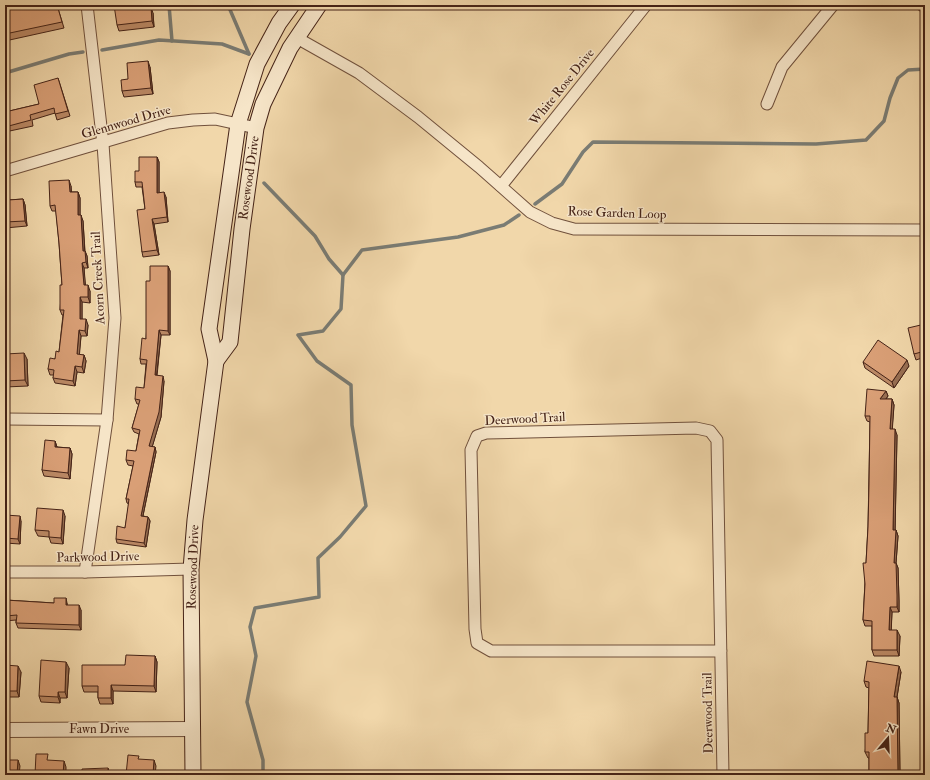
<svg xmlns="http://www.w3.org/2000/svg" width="930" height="780" font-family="'IM FELL Double Pica',serif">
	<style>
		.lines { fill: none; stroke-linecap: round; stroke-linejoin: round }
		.stream { stroke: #7a7c74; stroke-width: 3.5 }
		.minor-casing { stroke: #70503c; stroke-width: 13 }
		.tertiary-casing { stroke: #70503c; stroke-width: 16 }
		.secondary-casing { stroke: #452317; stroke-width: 17 }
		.minor { stroke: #f6e5c8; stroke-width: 11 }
		.tertiary { stroke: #f6e5c8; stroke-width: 14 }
		.secondary { stroke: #f6e5c8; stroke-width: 15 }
		.wall { fill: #bb8965; stroke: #452317 }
		.shaded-wall { fill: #986f53; stroke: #452317 }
		.building { fill: #d99f76; stroke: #452317 }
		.labels { text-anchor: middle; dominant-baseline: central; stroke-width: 3; stroke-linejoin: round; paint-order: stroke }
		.street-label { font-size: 13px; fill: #452317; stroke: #f6e5c8 }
	</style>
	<rect width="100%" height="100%" fill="#f1d7aa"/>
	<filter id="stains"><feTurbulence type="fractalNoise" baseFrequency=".005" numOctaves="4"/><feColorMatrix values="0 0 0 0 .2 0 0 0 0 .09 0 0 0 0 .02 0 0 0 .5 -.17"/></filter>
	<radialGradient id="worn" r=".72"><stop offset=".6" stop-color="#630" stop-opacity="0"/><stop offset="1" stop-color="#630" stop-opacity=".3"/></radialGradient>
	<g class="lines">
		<g class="stream">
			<polyline points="169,5 172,41"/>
			<polyline points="228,5 249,54"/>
			<polyline points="102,50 159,40 222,44 249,54"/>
			<polyline points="5,73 69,54 83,52"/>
			<polyline points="535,204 562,184 583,152 593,142 816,144 866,140 884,121 890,98 898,78 908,70 925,69"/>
			<polyline points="343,275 362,250 458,237 504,225 519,215"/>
			<polyline points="263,775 263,760 247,702 256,656 250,627 255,608 319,597 318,558 340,537 366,506 352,425 351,385 317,361 298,335 323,331 341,309 343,275 329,259 315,236 264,183"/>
		</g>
		<g class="minor-casing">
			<g id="minor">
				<polyline points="922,5 925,7"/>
				<polyline points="297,38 359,73 418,117 479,167 530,212 552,223 574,229 925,230"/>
				<polyline points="767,104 782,67 833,5"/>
				<polyline points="5,171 168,123 193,120 215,119 256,128"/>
				<polyline points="501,186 646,5"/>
				<polyline points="5,419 107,420"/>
				<polyline points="5,572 85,572 191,569"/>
				<polyline points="85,572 107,420 115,318 103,144 87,5"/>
				<polyline points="721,651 491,651 477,643 475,629 471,450 477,436 486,433 696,428 710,431 717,440 723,775"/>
			</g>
		</g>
		<g class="tertiary-casing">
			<polyline id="tertiary" points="5,730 192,729"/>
		</g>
		<g class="secondary-casing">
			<g id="secondary">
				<polyline points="216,361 230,342 242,229 256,128 263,104 290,48 319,5"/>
				<polyline points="193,775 191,569 195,520 216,361 209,329 238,124 257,64 279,23 292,5"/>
			</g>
		</g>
		<use href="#minor" class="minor"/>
		<use href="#tertiary" class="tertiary"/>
		<use href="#secondary" class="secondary"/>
	</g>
	<g class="wall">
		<polygon points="57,5 64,28 5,41 5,6"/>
		<polygon points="148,8 153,13 154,27 119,31 117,25"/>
		<polygon points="150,67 153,94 124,97 122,91 128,79"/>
		<polygon points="58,78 70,116 57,120 55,113 32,120 33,126 5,132 5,112 39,104"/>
		<polygon points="157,157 159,162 159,192 166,197 168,222 154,224 159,255 143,257 142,252 145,209 142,187 136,187 135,182 139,171"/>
		<polygon points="71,186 71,192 78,192 80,198 80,215 83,221 85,251 87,256 88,268 84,268 85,285 90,291 90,303 82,302 82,319 88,325 87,336 81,336 79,355 84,355 86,361 84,373 77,372 75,386 55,383 53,378 54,375 50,375 48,369 59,352 63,315 62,315 60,310 62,285 59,243 56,211 52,211 50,206"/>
		<polygon points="5,196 9,200 23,199 25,205 27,226 5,228"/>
		<polygon points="168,266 170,271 170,335 161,335 157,376 164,381 161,417 152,447 155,447 156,452 143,516 148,517 150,521 146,547 117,543 116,539 125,528 129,504 127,503 126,499 133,466 128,465 126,460 136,451 139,434 134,432 132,428 139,404 137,404 135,399 144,388 146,364 141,364 140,359 146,339 150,281"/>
		<polygon points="925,324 925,357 916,360 914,354"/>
		<polygon points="5,354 27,359 28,386 5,387"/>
		<polygon points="863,362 909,366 894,388 865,368"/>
		<polygon points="886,391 888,396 886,399 892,399 894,405 892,429 897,435 895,530 896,530 898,536 896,563 898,568 899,601 899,612 892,612 891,630 900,636 899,656 874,656 872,650 872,626 865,626 863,620 866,563 868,527 870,422 867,421 865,416"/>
		<polygon points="55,441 57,447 70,448 72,454 70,479 44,476 42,470"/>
		<polygon points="5,515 21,521 20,544 5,543"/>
		<polygon points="65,516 63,544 51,543 49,537 38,536 35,530"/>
		<polygon points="5,596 6,600 54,603 67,603 67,605 81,610 81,630 18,628 16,623 16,620 5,621"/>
		<polygon points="155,656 157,662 156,692 113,691 113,704 100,704 98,698 98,692 84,692 82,686 125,665"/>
		<polygon points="5,665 21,672 19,697 8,697 8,702 5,702"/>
		<polygon points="69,668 67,698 60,698 60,703 41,702 39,696"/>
		<polygon points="901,672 897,697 899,703 900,775 869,775 869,758 868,758 865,752 868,733 869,688 866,687 864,681"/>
	</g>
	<g class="shaded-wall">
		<polygon points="151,7 153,13 154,27 152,21"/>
		<polygon points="148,61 150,67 153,94 151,88"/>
		<polygon points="157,157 159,162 159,198 157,193"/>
		<polygon points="69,180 71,186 72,198 70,192"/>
		<polygon points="78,192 80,198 80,221 78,215"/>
		<polygon points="164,192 166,197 168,222 167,217"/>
		<polygon points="23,199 25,205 27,226 25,221"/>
		<polygon points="81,215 83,221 85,256 85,251 87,256 88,268 86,262 83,251"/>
		<polygon points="152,219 154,224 159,255 157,250"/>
		<polygon points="82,263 84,268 86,291 84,285"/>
		<polygon points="168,266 170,271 170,335 168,331"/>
		<polygon points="88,285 90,291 90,303 88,297"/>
		<polygon points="80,297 82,302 82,324 80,319"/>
		<polygon points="86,319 88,325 87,336 85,331"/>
		<polygon points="79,330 81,336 79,360 77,354"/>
		<polygon points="159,330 161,335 156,380 155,375"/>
		<polygon points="24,353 27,359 28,386 25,380"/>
		<polygon points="84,355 86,361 84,373 82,367"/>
		<polygon points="907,360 909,366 894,388 892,382"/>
		<polygon points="75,366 77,372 75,386 73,381"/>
		<polygon points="163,376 164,381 161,417 151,451 149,446"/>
		<polygon points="886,391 888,396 882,404 880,399"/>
		<polygon points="892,399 894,405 892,434 890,429"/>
		<polygon points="895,429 897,435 895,535 893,530"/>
		<polygon points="55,441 57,447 55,447"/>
		<polygon points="155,447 156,452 142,520 141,516"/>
		<polygon points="70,448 72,454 70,479 68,473"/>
		<polygon points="63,510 65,516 63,544 61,538"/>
		<polygon points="20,516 21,521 20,544 18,539"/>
		<polygon points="148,517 150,521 146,547 144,543"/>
		<polygon points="896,530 898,536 896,563 898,568 899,601 899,612 897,607 894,563"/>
		<polygon points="66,598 67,603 67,610 66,605"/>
		<polygon points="79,605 81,610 81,630 79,625"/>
		<polygon points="890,607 892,612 891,636 889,630"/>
		<polygon points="897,630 900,636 899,656 897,650"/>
		<polygon points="155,656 157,662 156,692 154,686"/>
		<polygon points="66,662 69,668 67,698 65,692"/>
		<polygon points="18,666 21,672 19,697 17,691"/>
		<polygon points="899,666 901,672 896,703 894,697"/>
		<polygon points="111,685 113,691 113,704 111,698"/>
		<polygon points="6,691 8,697 8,702 6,696"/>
		<polygon points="58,692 60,698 60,703 58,697"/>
		<polygon points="897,697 899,703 900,775 898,775"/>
		<polygon points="18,760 20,766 19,775 17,775"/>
		<polygon points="154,760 156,766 155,775 153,775"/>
		<polygon points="64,761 66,767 66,775 63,775"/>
		<polygon points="108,768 110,774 110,775 108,775"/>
	</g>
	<g class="building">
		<polygon points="7,5 57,5 62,22 5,34 5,6"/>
		<polygon points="114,5 146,5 147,8 151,7 152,21 117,25"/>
		<polygon points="148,61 151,88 122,91 121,80 128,79 127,63"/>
		<polygon points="58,78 68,111 55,114 54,108 30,115 31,120 5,127 5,112 39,104 34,85"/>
		<polygon points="139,157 157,157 157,193 164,192 167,217 152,219 157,250 142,252 137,210 145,209 142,182 135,182 135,171 139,171"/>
		<polygon points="69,180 70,192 78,192 78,215 81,215 83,251 85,251 86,262 82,263 84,285 88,285 88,297 80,297 80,319 86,319 85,331 79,330 77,354 84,355 82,367 75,366 73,381 53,378 54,370 48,369 50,358 55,359 56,351 59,352 64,310 60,310 60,285 62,285 59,243 55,205 50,206 49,181"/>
		<polygon points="5,196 8,196 8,200 23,199 25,221 5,222"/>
		<polygon points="150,266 168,266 168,331 159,330 155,375 163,376 159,412 149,446 155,447 141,516 148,517 144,543 116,539 117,526 125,528 129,499 126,499 134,461 126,460 127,450 136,451 140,430 132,428 140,400 135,399 136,387 144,388 147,360 140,359 142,338 146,339 146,281 150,281"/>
		<polygon points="925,324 925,351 914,354 908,328"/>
		<polygon points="878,340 907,360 892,382 863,362"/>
		<polygon points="24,353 25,380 5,381 5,354"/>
		<polygon points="867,389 886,391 880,399 892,399 890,429 895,429 893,530 896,530 894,563 896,563 897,595 897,607 890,607 889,630 897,630 897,650 872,650 872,621 863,620 865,584 863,563 866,563 868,527 869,485 870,416 865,416"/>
		<polygon points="45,440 55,441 55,447 70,448 68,473 42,470"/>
		<polygon points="37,508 63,510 61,538 49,537 49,531 35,530"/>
		<polygon points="5,515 20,516 18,539 5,538"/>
		<polygon points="5,596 5,600 54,603 54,598 66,598 66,605 79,605 79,625 16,623 17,615 5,616"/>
		<polygon points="126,655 155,656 154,686 111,685 111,698 98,698 98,686 82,686 82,665 125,665"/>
		<polygon points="41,660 66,662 65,692 58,692 58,697 39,696"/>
		<polygon points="867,661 899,666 894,697 897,697 898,775 869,775 869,752 865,752 865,733 868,733 869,682 864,681"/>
		<polygon points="5,665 18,666 17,691 6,691 6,696 5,696"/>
		<polygon points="36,754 48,754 47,760 64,761 63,775 35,775"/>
		<polygon points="128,755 139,756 138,759 154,760 153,775 126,775"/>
		<polygon points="5,760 18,760 17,775 5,775"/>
		<polygon points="108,768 108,775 82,775 82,769"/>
	</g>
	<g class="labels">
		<g class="street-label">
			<text transform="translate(562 87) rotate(-51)">White Rose Drive</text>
			<text transform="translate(126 122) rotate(-16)">Glennwood Drive</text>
			<text transform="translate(249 178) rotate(-82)">Rosewood Drive</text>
			<text transform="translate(617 213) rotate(2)">Rose Garden Loop</text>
			<text transform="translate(98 278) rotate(-93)">Acorn Creek Trail</text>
			<text transform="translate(525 419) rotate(-3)">Deerwood Trail</text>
			<text transform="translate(98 557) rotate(-1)">Parkwood Drive</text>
			<text transform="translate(193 567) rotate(-88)">Rosewood Drive</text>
			<text transform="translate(708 713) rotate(-91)">Deerwood Trail</text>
			<text x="99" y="729">Fawn Drive</text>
		</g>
	</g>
	<rect width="930" height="780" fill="none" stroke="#f1d7aa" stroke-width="20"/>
	<rect x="6" y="6" width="918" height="768" fill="none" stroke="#452317" stroke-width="2"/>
	<rect x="10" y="10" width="910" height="760" fill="none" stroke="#452317"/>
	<g transform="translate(888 738) rotate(19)" stroke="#f6e5c8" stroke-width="3" paint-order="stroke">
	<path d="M0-3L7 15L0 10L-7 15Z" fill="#452317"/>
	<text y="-6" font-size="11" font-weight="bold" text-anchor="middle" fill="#452317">N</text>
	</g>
	<rect width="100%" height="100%" filter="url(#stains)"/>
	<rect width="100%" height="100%" fill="url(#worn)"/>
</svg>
